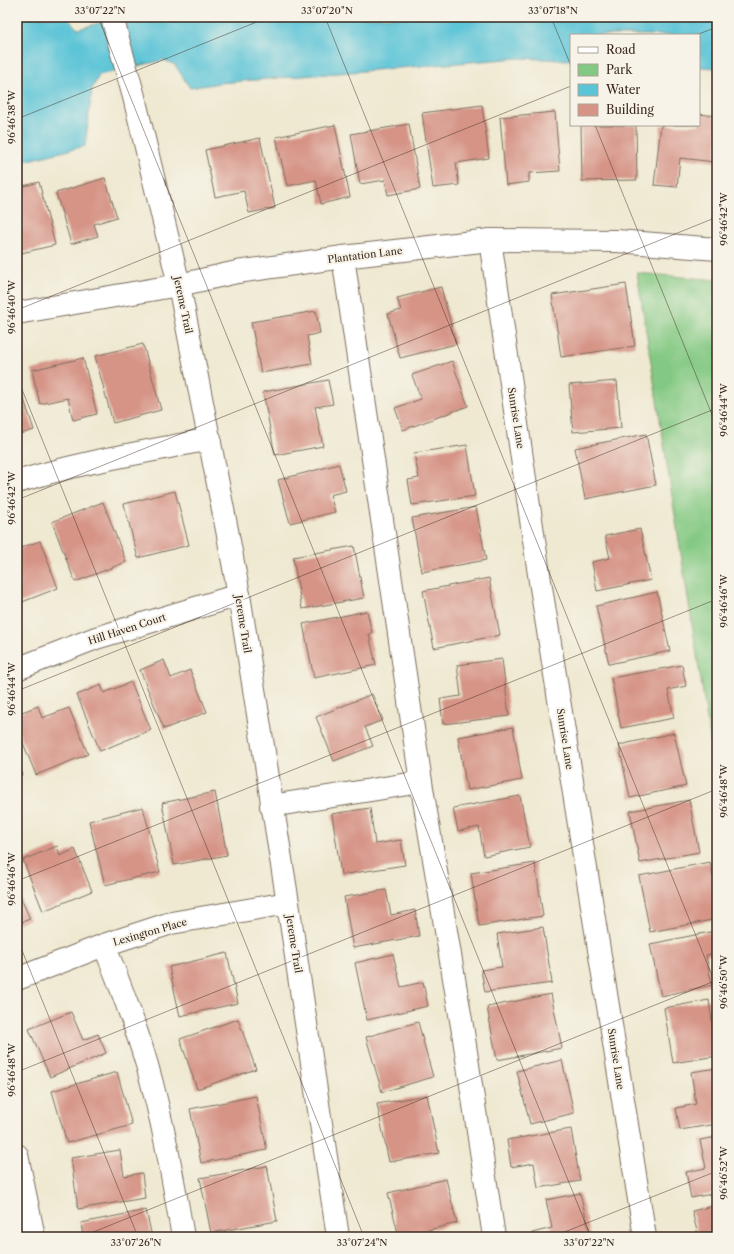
<svg xmlns="http://www.w3.org/2000/svg" width="734" height="1254" font-family="'Libre Caslon Text',serif">
	<style>
		.green { fill: #84c983; stroke: #607a50 }
		.water { fill: #5bc4d7; stroke: #4b777a }
		.building { fill: #d69487 }
		.lines { fill: none; stroke-linecap: round; stroke-linejoin: round }
		.minor-casing { stroke: #7a6d5d; stroke-width: 24 }
		.minor { stroke: #fff; stroke-width: 22 }
		.ticks { fill: none; stroke: #3b2a1e; stroke-width: 1; stroke-opacity: 0.45 }
		.labels { text-anchor: middle; dominant-baseline: central; stroke-width: 4; stroke-linejoin: round; paint-order: stroke }
		.street-label { font-size: 10px; fill: #3b2a1e; stroke: #f7f3e8 }
		.neatline { fill: none; stroke: #3b2a1e; stroke-width: 1.5 }
		.ticks-label { font-size: 10px; text-anchor: middle; fill: #3b2a1e }
	</style>
	<rect width="100%" height="100%" fill="#f7f3e8"/>
	<filter id="ink" filterUnits="userSpaceOnUse"><feTurbulence type="fractalNoise" baseFrequency=".025" numOctaves="2"/><feDisplacementMap in="SourceGraphic" scale="8" xChannelSelector="R" yChannelSelector="G"/><feConvolveMatrix kernelMatrix="1 2 1 2 8 2 1 2 1" color-interpolation-filters="sRGB"/></filter>
	<filter id="wash" filterUnits="userSpaceOnUse"><feTurbulence type="fractalNoise" baseFrequency=".012" numOctaves="4" result="noise"/><feDisplacementMap in="SourceGraphic" scale="16" xChannelSelector="R" yChannelSelector="G"/><feGaussianBlur stdDeviation="0.9" result="paint"/><feColorMatrix in="noise" values="0 0 0 0 0 0 0 0 0 0 0 0 0 0 0 0 0 1.4 0 .05"/><feComposite in="paint" operator="in"/></filter>
	<g filter="url(#wash)">
		<rect width="100%" height="100%" fill="#efe9d1"/>
		<polygon class="green" points="637,273 717,280 717,783"/>
		<polygon class="water" points="17,17 66,17 78,29 119,17 717,17 717,68 699,67 699,35 571,35 571,60 518,58 219,83 190,88 175,65 164,60 99,75 92,89 85,146 17,163"/>
		<g id="blocks">
			<g class="building">
				<polygon points="482,105 489,158 456,163 459,185 433,188 422,113"/>
				<polygon points="555,112 560,171 529,173 529,182 506,185 500,117"/>
				<polygon points="699,114 717,116 717,141 715,162 680,158 677,187 654,185 661,125 699,125"/>
				<polygon points="409,124 420,189 388,195 385,180 360,184 351,134"/>
				<polygon points="335,125 350,197 321,204 316,180 287,186 276,137"/>
				<polygon points="581,125 636,125 637,180 582,181"/>
				<polygon points="260,138 275,208 249,213 244,191 215,197 205,150"/>
				<polygon points="105,178 117,217 94,224 98,236 71,244 56,193"/>
				<polygon points="39,182 55,245 17,254 17,188"/>
				<polygon points="626,284 635,346 561,357 552,295"/>
				<polygon points="441,287 456,344 400,358 388,314 401,310 397,298"/>
				<polygon points="316,311 320,333 307,336 312,364 261,373 251,322"/>
				<polygon points="143,344 161,410 113,423 95,356"/>
				<polygon points="83,358 97,414 73,420 68,398 40,404 32,370"/>
				<polygon points="452,361 468,406 403,430 395,408 421,399 412,375"/>
				<polygon points="17,378 34,430 17,435"/>
				<polygon points="328,380 333,404 315,407 323,446 275,455 263,392"/>
				<polygon points="617,381 621,428 573,432 569,385"/>
				<polygon points="646,434 656,485 585,499 575,448"/>
				<polygon points="467,445 475,496 412,505 408,480 419,478 414,453"/>
				<polygon points="339,464 346,491 330,495 335,512 290,523 278,480"/>
				<polygon points="175,491 189,545 138,558 124,504"/>
				<polygon points="103,502 126,562 75,582 52,522"/>
				<polygon points="476,507 486,560 422,572 412,518"/>
				<polygon points="640,529 651,580 597,591 592,562 610,558 605,536"/>
				<polygon points="40,541 58,588 17,604 17,549"/>
				<polygon points="354,546 364,598 302,609 293,557"/>
				<polygon points="489,578 500,635 434,648 423,591"/>
				<polygon points="657,592 670,651 609,664 596,606"/>
				<polygon points="367,611 372,633 369,634 376,665 314,678 303,624"/>
				<polygon points="502,659 509,716 443,724 440,699 461,696 457,665"/>
				<polygon points="164,660 171,678 190,670 207,712 164,729 140,670"/>
				<polygon points="682,665 686,686 668,690 674,718 621,728 611,678"/>
				<polygon points="131,682 151,730 100,751 77,695 101,685 104,693"/>
				<polygon points="372,694 383,720 365,727 373,746 334,761 316,717"/>
				<polygon points="38,706 42,718 69,708 88,754 36,775 17,728 17,714"/>
				<polygon points="513,727 522,780 467,790 458,737"/>
				<polygon points="674,733 686,786 630,798 619,745"/>
				<polygon points="17,764 22,775 17,777"/>
				<polygon points="215,792 227,855 174,865 162,803"/>
				<polygon points="520,796 530,847 484,856 479,827 458,831 453,808"/>
				<polygon points="689,800 699,852 640,863 630,811"/>
				<polygon points="143,807 160,872 105,885 89,821"/>
				<polygon points="370,808 375,844 401,840 405,865 341,875 332,814"/>
				<polygon points="57,846 60,856 75,849 92,891 43,911 23,860"/>
				<polygon points="710,862 717,895 717,919 650,932 639,876"/>
				<polygon points="535,863 543,916 479,926 471,873"/>
				<polygon points="17,889 30,919 17,924"/>
				<polygon points="386,890 391,915 415,910 419,936 353,948 344,897"/>
				<polygon points="543,927 552,983 485,992 481,970 502,967 497,934"/>
				<polygon points="715,931 717,953 706,955 712,985 661,996 650,944"/>
				<polygon points="227,953 238,1003 180,1016 169,967"/>
				<polygon points="393,954 401,987 423,982 428,1006 367,1020 355,963"/>
				<polygon points="551,994 562,1048 497,1060 487,1007"/>
				<polygon points="709,1000 717,1056 673,1063 664,1008"/>
				<polygon points="71,1012 83,1040 98,1034 106,1053 50,1077 29,1029"/>
				<polygon points="238,1019 256,1069 197,1089 180,1039"/>
				<polygon points="418,1022 433,1077 382,1092 366,1037"/>
				<polygon points="562,1060 574,1113 530,1124 517,1071"/>
				<polygon points="717,1068 717,1124 680,1130 676,1108 696,1104 691,1072"/>
				<polygon points="117,1072 132,1125 67,1143 52,1091"/>
				<polygon points="427,1095 439,1153 389,1162 377,1104"/>
				<polygon points="256,1096 267,1150 201,1163 190,1109"/>
				<polygon points="571,1129 580,1181 538,1188 534,1163 511,1167 507,1140"/>
				<polygon points="717,1137 717,1193 691,1198 686,1172 706,1168 700,1140"/>
				<polygon points="120,1150 124,1176 142,1173 145,1198 78,1209 71,1158"/>
				<polygon points="267,1166 277,1221 211,1233 200,1178"/>
				<polygon points="446,1179 457,1223 399,1237 388,1193"/>
				<polygon points="580,1193 591,1237 532,1237 532,1233 552,1228 546,1200"/>
				<polygon points="717,1205 717,1230 698,1235 692,1211"/>
				<polygon points="146,1210 152,1237 83,1237 81,1223"/>
			</g>
		</g>
	</g>
	<g filter="url(#ink)">
		<use href="#blocks" fill-opacity="0" stroke="#7a6d5d" stroke-width="1"/>
		<g class="lines">
			<g class="minor-casing">
				<g id="minor">
					<polyline points="112,17 134,97 179,285 227,530 239,595 288,903 338,1237"/>
					<polyline points="490,240 540,581 645,1237"/>
					<polyline points="343,257 421,782 463,1032 494,1237"/>
					<polyline points="17,313 179,285 237,272 343,257 490,240 617,241 717,249"/>
					<path d="M17,482c63,-20 129,-30 193,-43"/>
					<polyline points="17,669 96,638 239,595"/>
					<polyline points="271,806 421,782"/>
					<path d="M104,945c16,39 31,79 43,120 16,56 26,114 36,172"/>
					<polyline points="17,979 104,945 171,923 288,903"/>
					<polyline points="17,1155 34,1237"/>
				</g>
			</g>
			<use href="#minor" class="minor"/>
		</g>
	</g>
	<path class="ticks" d="M98,17l493,1220M325,17l392,971M551,17l20,49M696,35l21,-8M17,119l252,-102M595,125l122,302M17,310l554,-224M17,377l347,860M17,500l700,-283M17,691l700,-283M17,881l700,-282M17,938l121,299M17,1072l700,-283M81,1237l636,-257M552,1237l165,-66"/>
	<g class="labels">
		<g class="street-label">
			<text transform="translate(365 255) rotate(-7)">Plantation Lane</text>
			<text transform="translate(183 305) rotate(78)">Jereme Trail</text>
			<text transform="translate(516 418) rotate(81)">Sunrise Lane</text>
			<text transform="translate(243 624) rotate(81)">Jereme Trail</text>
			<text transform="translate(127 629) rotate(-18)">Hill Haven Court</text>
			<text transform="translate(565 739) rotate(81)">Sunrise Lane</text>
			<text transform="translate(150 932) rotate(-16)">Lexington Place</text>
			<text transform="translate(294 944) rotate(81)">Jereme Trail</text>
			<text transform="translate(616 1059) rotate(81)">Sunrise Lane</text>
		</g>
	</g>
	<rect width="734" height="1254" fill="none" stroke="#f7f3e8" stroke-width="44"/>
	<rect x="570" y="34" width="130" height="92" fill="#f7f3e8" stroke="#aca397"/>
	<rect x="578" y="47" width="20" height="6" fill="#ffffff" stroke="#aca397"/>
	<text x="606" y="54" font-size="12" fill="#3b2a1e">Road</text>
	<rect x="578" y="64" width="20" height="12" fill="#84c983" stroke="#aca397"/>
	<text x="606" y="74" font-size="12" fill="#3b2a1e">Park</text>
	<rect x="578" y="84" width="20" height="12" fill="#5bc4d7" stroke="#aca397"/>
	<text x="606" y="94" font-size="12" fill="#3b2a1e">Water</text>
	<rect x="578" y="104" width="20" height="12" fill="#d69487" stroke="#aca397"/>
	<text x="606" y="114" font-size="12" fill="#3b2a1e">Building</text>
	<rect x="22" y="22" width="690" height="1210" class="neatline"/>
	<g class="ticks-label">
		<text x="100" y="14">33°07'22"N</text>
		<text x="327" y="14">33°07'20"N</text>
		<text x="553" y="14">33°07'18"N</text>
		<text transform="translate(11 117) rotate(-90)" y="4">96°46'38"W</text>
		<text transform="translate(723 219) rotate(-90)" y="4">96°46'42"W</text>
		<text transform="translate(11 307) rotate(-90)" y="4">96°46'40"W</text>
		<text transform="translate(723 410) rotate(-90)" y="4">96°46'44"W</text>
		<text transform="translate(11 498) rotate(-90)" y="4">96°46'42"W</text>
		<text transform="translate(723 601) rotate(-90)" y="4">96°46'46"W</text>
		<text transform="translate(11 689) rotate(-90)" y="4">96°46'44"W</text>
		<text transform="translate(723 791) rotate(-90)" y="4">96°46'48"W</text>
		<text transform="translate(11 879) rotate(-90)" y="4">96°46'46"W</text>
		<text transform="translate(723 982) rotate(-90)" y="4">96°46'50"W</text>
		<text transform="translate(11 1070) rotate(-90)" y="4">96°46'48"W</text>
		<text transform="translate(723 1173) rotate(-90)" y="4">96°46'52"W</text>
		<text x="136" y="1246">33°07'26"N</text>
		<text x="362" y="1246">33°07'24"N</text>
		<text x="589" y="1246">33°07'22"N</text>
	</g>
</svg>
